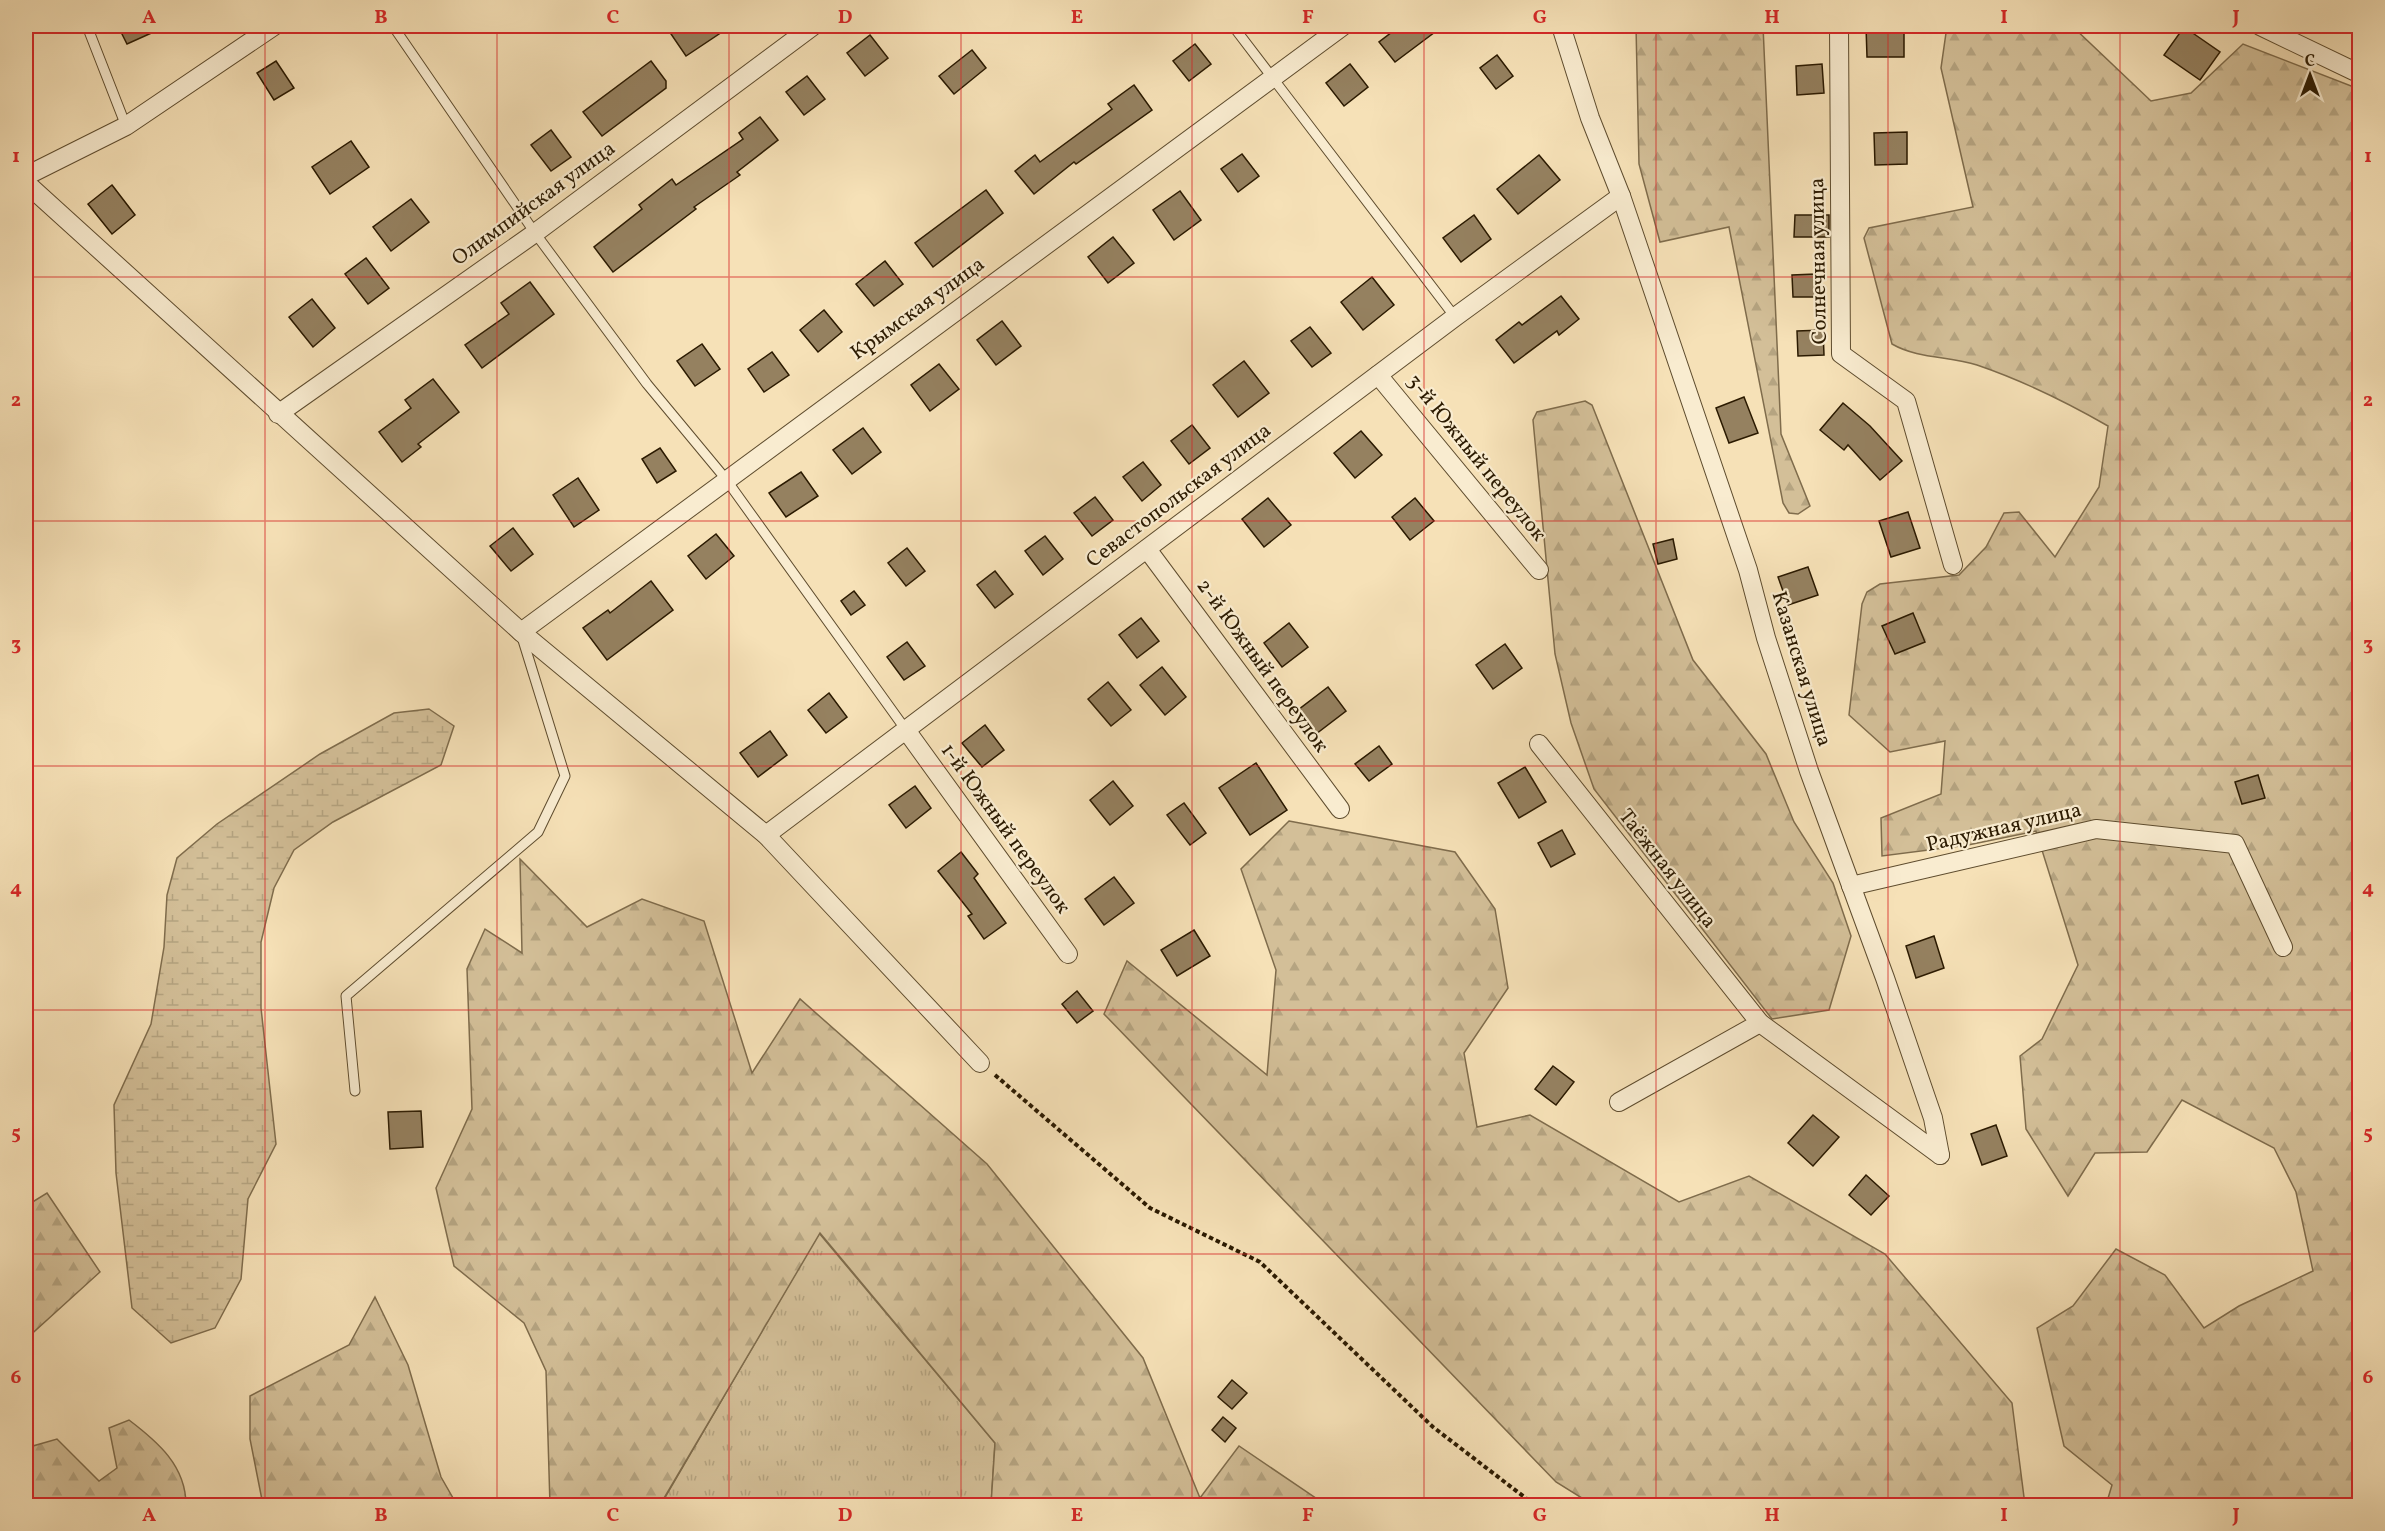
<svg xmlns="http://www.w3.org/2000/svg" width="2385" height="1531" font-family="Vollkorn,serif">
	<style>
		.grass { fill: url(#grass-tufts); stroke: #7f6c4c; stroke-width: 1.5 }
		.forest { fill: url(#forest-firs); stroke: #7f6c4c; stroke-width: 1.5 }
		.wetland { fill: url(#wetland-marsh); stroke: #7f6c4c; stroke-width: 1.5 }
		.building { fill: #958160; stroke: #2b1a01; stroke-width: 1.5 }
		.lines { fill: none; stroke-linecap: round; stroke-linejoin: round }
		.service-casing { stroke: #5e4c2e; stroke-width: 11 }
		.minor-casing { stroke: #5e4c2e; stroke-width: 20 }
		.path { stroke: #2b1a01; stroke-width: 4; stroke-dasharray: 4.5 3; stroke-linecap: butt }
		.service { stroke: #f9ecd0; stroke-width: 9 }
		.minor { stroke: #f9ecd0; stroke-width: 18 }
		.grid { fill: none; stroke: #d62828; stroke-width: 1.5; stroke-opacity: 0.55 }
		.labels { text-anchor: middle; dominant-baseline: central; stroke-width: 4.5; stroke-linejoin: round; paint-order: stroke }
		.street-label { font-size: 21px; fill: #2b1a01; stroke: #f9ecd0 }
		.neatline { fill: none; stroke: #d62828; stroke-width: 2 }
		.grid-label { font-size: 20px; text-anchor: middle; font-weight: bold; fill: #d62828 }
	</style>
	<defs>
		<pattern id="grass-tufts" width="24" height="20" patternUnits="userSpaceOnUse" patternTransform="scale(1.5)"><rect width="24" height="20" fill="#d3bf98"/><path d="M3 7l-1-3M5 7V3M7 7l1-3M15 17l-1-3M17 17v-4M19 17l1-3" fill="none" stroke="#b5a481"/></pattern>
		<pattern id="forest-firs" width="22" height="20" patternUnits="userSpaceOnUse" patternTransform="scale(1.5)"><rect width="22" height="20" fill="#d3bf98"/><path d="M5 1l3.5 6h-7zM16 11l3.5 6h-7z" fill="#b5a481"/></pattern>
		<pattern id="wetland-marsh" width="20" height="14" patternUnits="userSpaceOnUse" patternTransform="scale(1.5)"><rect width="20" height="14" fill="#d3bf98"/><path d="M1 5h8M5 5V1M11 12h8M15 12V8" fill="none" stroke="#b5a481"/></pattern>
	</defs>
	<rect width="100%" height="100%" fill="#f6e1b7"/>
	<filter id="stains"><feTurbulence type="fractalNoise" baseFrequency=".00333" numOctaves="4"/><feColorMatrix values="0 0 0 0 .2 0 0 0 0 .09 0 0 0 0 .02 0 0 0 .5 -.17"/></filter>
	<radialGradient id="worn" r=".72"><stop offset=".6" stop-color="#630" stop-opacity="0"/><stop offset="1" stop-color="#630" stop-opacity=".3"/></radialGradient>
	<polygon class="grass" points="819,1233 995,1443 991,1505 660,1506"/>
	<g class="forest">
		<polygon points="1636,26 1763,26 1781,434 1810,506 1798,514 1789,513 1783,503 1729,227 1660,242 1639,164"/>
		<path d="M1947,26h125l79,75 40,-8 52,-49 116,45v1416h-253l6,-20 -48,-39 -27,-118 36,-22 43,-57 49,26 39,53 35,-22 74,-35 -17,-79 -22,-44 -92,-48 -35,52 -52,1 -27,43 -42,-67 -6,-73 22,-17 36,-74 -42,-134 -68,14 -86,11 -1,-38 60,-24 4,-53 -55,11 -41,-37 13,-111 5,-12 13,-8 79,-9 27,-28 18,-34 15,-1 36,45 44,-70 9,-61c-40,-23 -87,-46 -131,-61 -28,-9 -59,-6 -85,-21l-28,-106 5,-10 104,-21 -32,-139z"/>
		<polygon points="1585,401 1592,405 1693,660 1766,754 1794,822 1833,883 1851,936 1829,1010 1772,1019 1594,789 1571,723 1555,654 1533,420 1537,412"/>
		<polygon points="1289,821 1455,852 1495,909 1508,988 1464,1053 1477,1127 1530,1115 1679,1202 1749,1176 1885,1254 2012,1403 2025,1505 1593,1505 1556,1482 1104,1014 1127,961 1267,1075 1276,970 1241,869"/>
		<polygon points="520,859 587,927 642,899 704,921 752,1073 800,999 987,1164 1143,1358 1200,1498 1239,1446 1326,1505 991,1505 995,1443 820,1233 660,1505 550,1505 546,1371 524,1323 454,1266 436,1188 472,1109 467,969 485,929 522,953"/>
		<polygon points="47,1193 100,1272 26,1339 26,1206"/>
		<polygon points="375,1297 408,1365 441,1477 457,1505 263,1505 250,1439 250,1396 349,1345"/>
		<path d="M129,1420c29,22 57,46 57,85h-157l-3,-5v-40l7,-14 24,-7 42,42 18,-13 -8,-40z"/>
	</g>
	<polygon class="wetland" points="429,709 454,726 441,765 333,822 294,850 274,888 261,942 261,1008 276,1144 248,1199 241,1279 215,1328 171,1343 132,1308 116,1173 114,1105 151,1024 164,947 167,895 177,858 217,824 320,754 394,713"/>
	<g class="building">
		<polygon points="118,26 167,26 127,44"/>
		<polygon points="684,26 731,26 686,56 671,34"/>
		<polygon points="1400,26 1443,26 1395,62 1379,42"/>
		<polygon points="1866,26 1904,26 1904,57 1867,57"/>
		<polygon points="2184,27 2220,52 2200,80 2164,55"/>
		<polygon points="870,35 888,58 865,76 847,53"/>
		<polygon points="1195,44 1211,64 1189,81 1173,61"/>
		<polygon points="972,50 986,68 954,94 939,76"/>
		<polygon points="1497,55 1513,76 1496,89 1480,68"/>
		<polygon points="276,61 294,88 274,100 257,73"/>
		<polygon points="651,61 666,81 666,88 602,136 583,112"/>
		<polygon points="1350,64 1368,87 1344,106 1326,83"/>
		<polygon points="1822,64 1824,93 1797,95 1796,66"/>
		<polygon points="807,76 825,99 804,115 786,92"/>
		<polygon points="1134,85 1152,110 1076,164 1074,162 1034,194 1015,171 1035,155 1040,162 1112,109 1108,104"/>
		<polygon points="760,117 778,140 737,172 740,175 694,207 696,209 613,272 594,247 642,209 639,205 672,179 676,185 743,139 739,133"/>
		<polygon points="551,130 571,157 551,171 531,145"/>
		<polygon points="1907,132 1907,164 1875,165 1874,133"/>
		<polygon points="351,141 369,167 330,194 312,167"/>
		<polygon points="1242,154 1259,176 1238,192 1221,169"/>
		<polygon points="1539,155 1560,180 1518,214 1497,189"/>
		<polygon points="112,185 135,215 112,234 88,204"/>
		<polygon points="986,190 1003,213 933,267 915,243"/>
		<polygon points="1180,191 1201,220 1174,240 1153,210"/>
		<polygon points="411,199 429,222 391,251 373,227"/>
		<polygon points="1474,215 1491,239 1461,262 1443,238"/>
		<polygon points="1795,215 1829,215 1829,237 1794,237"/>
		<polygon points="1113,237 1134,263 1108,283 1088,257"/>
		<polygon points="366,258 389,288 368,304 345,274"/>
		<polygon points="885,261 903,284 874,306 856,284"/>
		<polygon points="1815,274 1815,297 1793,297 1792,275"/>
		<polygon points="1372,277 1394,305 1363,330 1341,302"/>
		<polygon points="530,282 554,314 482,368 465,345 509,314 501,303"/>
		<polygon points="1561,296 1579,319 1559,335 1557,331 1514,363 1496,340 1519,322 1522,325"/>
		<polygon points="312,299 335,328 313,347 289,317"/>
		<polygon points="824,310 842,332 818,352 800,330"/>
		<polygon points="1002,321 1021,346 996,365 977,340"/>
		<polygon points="1310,327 1331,353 1312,367 1291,341"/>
		<polygon points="1823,330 1824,355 1798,356 1797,331"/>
		<polygon points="702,344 720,369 695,386 677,361"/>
		<polygon points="772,352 789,375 764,392 748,369"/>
		<polygon points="1244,361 1269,393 1238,417 1213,385"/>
		<polygon points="939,364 959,389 930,411 911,385"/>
		<polygon points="433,379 459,412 418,444 421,447 402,462 379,432 411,408 405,400"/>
		<polygon points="1744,397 1758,433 1729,443 1716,408"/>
		<polygon points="1843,403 1870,426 1902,461 1880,480 1848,445 1844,450 1820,430"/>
		<polygon points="1192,425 1210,448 1189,464 1171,441"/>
		<polygon points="863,428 881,452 852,474 833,450"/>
		<polygon points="1361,431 1382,455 1355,478 1334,453"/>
		<polygon points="660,448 676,471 657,483 642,459"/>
		<polygon points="1143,462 1161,485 1142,501 1123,477"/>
		<polygon points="801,472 818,496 786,517 769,493"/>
		<polygon points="578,478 599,510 574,527 553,495"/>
		<polygon points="1095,497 1113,520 1092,536 1074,513"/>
		<polygon points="1268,498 1291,525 1264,547 1242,519"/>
		<polygon points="1415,498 1434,521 1410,540 1392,517"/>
		<polygon points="1908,512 1920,548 1891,557 1879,521"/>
		<polygon points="513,528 533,554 511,571 490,546"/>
		<polygon points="716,534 734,556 706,579 688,556"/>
		<polygon points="1045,536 1063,559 1043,575 1025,551"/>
		<polygon points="1673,539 1677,559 1658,564 1653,544"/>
		<polygon points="907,548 925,571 906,586 888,563"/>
		<polygon points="1808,567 1818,595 1788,605 1778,577"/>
		<polygon points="995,571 1013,594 995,608 977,585"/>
		<polygon points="651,581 673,610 607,660 583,628 608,610 610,613"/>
		<polygon points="854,591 865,605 851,615 841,601"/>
		<polygon points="1913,613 1925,642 1895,654 1882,626"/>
		<polygon points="1141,618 1159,641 1137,658 1119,635"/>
		<polygon points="1289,623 1308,647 1282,667 1264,643"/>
		<polygon points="907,642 925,666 904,680 887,657"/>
		<polygon points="1505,644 1522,668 1493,689 1476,665"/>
		<polygon points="1162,667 1186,697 1165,715 1140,685"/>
		<polygon points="1108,682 1131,710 1111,726 1088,699"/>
		<polygon points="1328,687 1346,711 1316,734 1298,710"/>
		<polygon points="829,693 847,717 826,733 808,710"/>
		<polygon points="985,725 1004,750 982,767 962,743"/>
		<polygon points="770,731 787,755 758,777 740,753"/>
		<polygon points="1379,746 1392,764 1369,781 1355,764"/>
		<polygon points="1256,763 1287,810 1250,835 1219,788"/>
		<polygon points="1525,767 1546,802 1519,818 1498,783"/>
		<polygon points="2258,775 2265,798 2242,804 2235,782"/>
		<polygon points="1113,781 1133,806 1110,825 1090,800"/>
		<polygon points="915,786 931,808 906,828 889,805"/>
		<polygon points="1184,803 1206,833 1190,845 1167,815"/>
		<polygon points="1562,830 1575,854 1551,867 1538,843"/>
		<polygon points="961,852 978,874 974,878 1006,923 984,939 968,916 972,914 938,871"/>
		<polygon points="1114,877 1134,903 1104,925 1085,899"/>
		<polygon points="1194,930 1210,956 1177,976 1161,950"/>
		<polygon points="1934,936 1944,968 1916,978 1906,946"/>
		<polygon points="1077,991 1093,1011 1077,1023 1062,1004"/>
		<polygon points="1553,1066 1574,1082 1556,1105 1535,1089"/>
		<polygon points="421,1111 423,1147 390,1149 388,1112"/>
		<polygon points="1813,1115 1839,1137 1813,1166 1788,1143"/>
		<polygon points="1996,1125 2007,1156 1982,1165 1971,1134"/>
		<polygon points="1866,1175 1889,1196 1871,1215 1849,1195"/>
		<polygon points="1232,1380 1247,1393 1232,1409 1218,1397"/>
		<polygon points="1223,1417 1236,1428 1225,1442 1212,1430"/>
	</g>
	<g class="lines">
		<g class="service-casing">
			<g id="service">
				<polyline points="87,26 126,126"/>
				<polyline points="393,26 535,233 647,384 725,478 906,730"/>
				<polyline points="1233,26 1455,317"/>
				<polyline points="355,1091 346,996 538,832 565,776 522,637"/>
			</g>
		</g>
		<g class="minor-casing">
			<g id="minor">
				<polyline points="1561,26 1590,118 1621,196 1748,570 1766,638 1809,771 1885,978 1933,1118 1940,1155"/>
				<polyline points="1839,26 1841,354 1906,401 1953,565"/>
				<polyline points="2260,26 2360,74"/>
				<polyline points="26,176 126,126 274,26"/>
				<polyline points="26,183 521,632 766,835 980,1063"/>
				<polyline points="1378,375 1539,570"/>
				<polyline points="278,414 535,233 813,26"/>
				<polyline points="1147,549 1340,809"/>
				<polyline points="521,632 1343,26"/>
				<polyline points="906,730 1068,954"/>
				<polyline points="1539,744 1760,1023 1619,1102"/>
				<polyline points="766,835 1455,317 1621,196"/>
				<polyline points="1851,886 2096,829 2235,844 2283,947"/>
				<polyline points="1760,1023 1940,1155"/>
			</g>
		</g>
		<polyline class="path" points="995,1075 1150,1208 1260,1262 1433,1427 1536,1506"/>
		<use href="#service" class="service"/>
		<use href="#minor" class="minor"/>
	</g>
	<path class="grid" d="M265,26v1480M497,26v1480M729,26v1480M961,26v1480M1192,26v1480M1424,26v1480M1656,26v1480M1888,26v1480M2120,26v1480M26,277h2334M26,521h2334M26,766h2334M26,1010h2334M26,1254h2334"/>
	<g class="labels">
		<g class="street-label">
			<text transform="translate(534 204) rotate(-36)">Олимпийская улица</text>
			<text transform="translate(1819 261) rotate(-91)">Солнечная улица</text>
			<text transform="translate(918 309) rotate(-36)">Крымская улица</text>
			<text transform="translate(1476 458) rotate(51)">3-й Южный переулок</text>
			<text transform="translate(1179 496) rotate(-37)">Севастопольская улица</text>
			<text transform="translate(1262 666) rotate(54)">2-й Южный переулок</text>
			<text transform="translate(1801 669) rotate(73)">Казанская улица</text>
			<text transform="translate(2004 828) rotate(-13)">Радужная улица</text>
			<text transform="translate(1005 829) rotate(54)">1-й Южный переулок</text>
			<text transform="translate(1667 869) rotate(52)">Таёжная улица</text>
		</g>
	</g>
	<rect width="2385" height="1531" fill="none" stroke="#f6e1b7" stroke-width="66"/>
	<g transform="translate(2310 75)" stroke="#f9ecd0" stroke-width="4.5" paint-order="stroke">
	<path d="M0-4.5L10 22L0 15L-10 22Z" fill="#2b1a01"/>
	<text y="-9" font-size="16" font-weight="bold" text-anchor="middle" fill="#2b1a01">С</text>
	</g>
	<rect x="33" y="33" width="2319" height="1465" class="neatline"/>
	<g class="grid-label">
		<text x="149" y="23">A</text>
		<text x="381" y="23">B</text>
		<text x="613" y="23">C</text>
		<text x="845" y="23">D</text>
		<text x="1077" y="23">E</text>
		<text x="1308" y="23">F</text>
		<text x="1540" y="23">G</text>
		<text x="1772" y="23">H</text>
		<text x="2004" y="23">I</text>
		<text x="2236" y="23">J</text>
		<text x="16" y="162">1</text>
		<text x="2368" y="162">1</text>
		<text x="16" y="406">2</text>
		<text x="2368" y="406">2</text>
		<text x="16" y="650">3</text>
		<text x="2368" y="650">3</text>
		<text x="16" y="894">4</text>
		<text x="2368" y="894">4</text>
		<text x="16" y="1139">5</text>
		<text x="2368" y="1139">5</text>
		<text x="16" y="1383">6</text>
		<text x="2368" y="1383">6</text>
		<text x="149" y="1521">A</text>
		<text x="381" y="1521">B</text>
		<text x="613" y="1521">C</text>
		<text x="845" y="1521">D</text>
		<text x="1077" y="1521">E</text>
		<text x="1308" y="1521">F</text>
		<text x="1540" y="1521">G</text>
		<text x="1772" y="1521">H</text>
		<text x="2004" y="1521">I</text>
		<text x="2236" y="1521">J</text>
	</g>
	<rect width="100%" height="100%" filter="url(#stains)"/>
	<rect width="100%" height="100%" fill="url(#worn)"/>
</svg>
